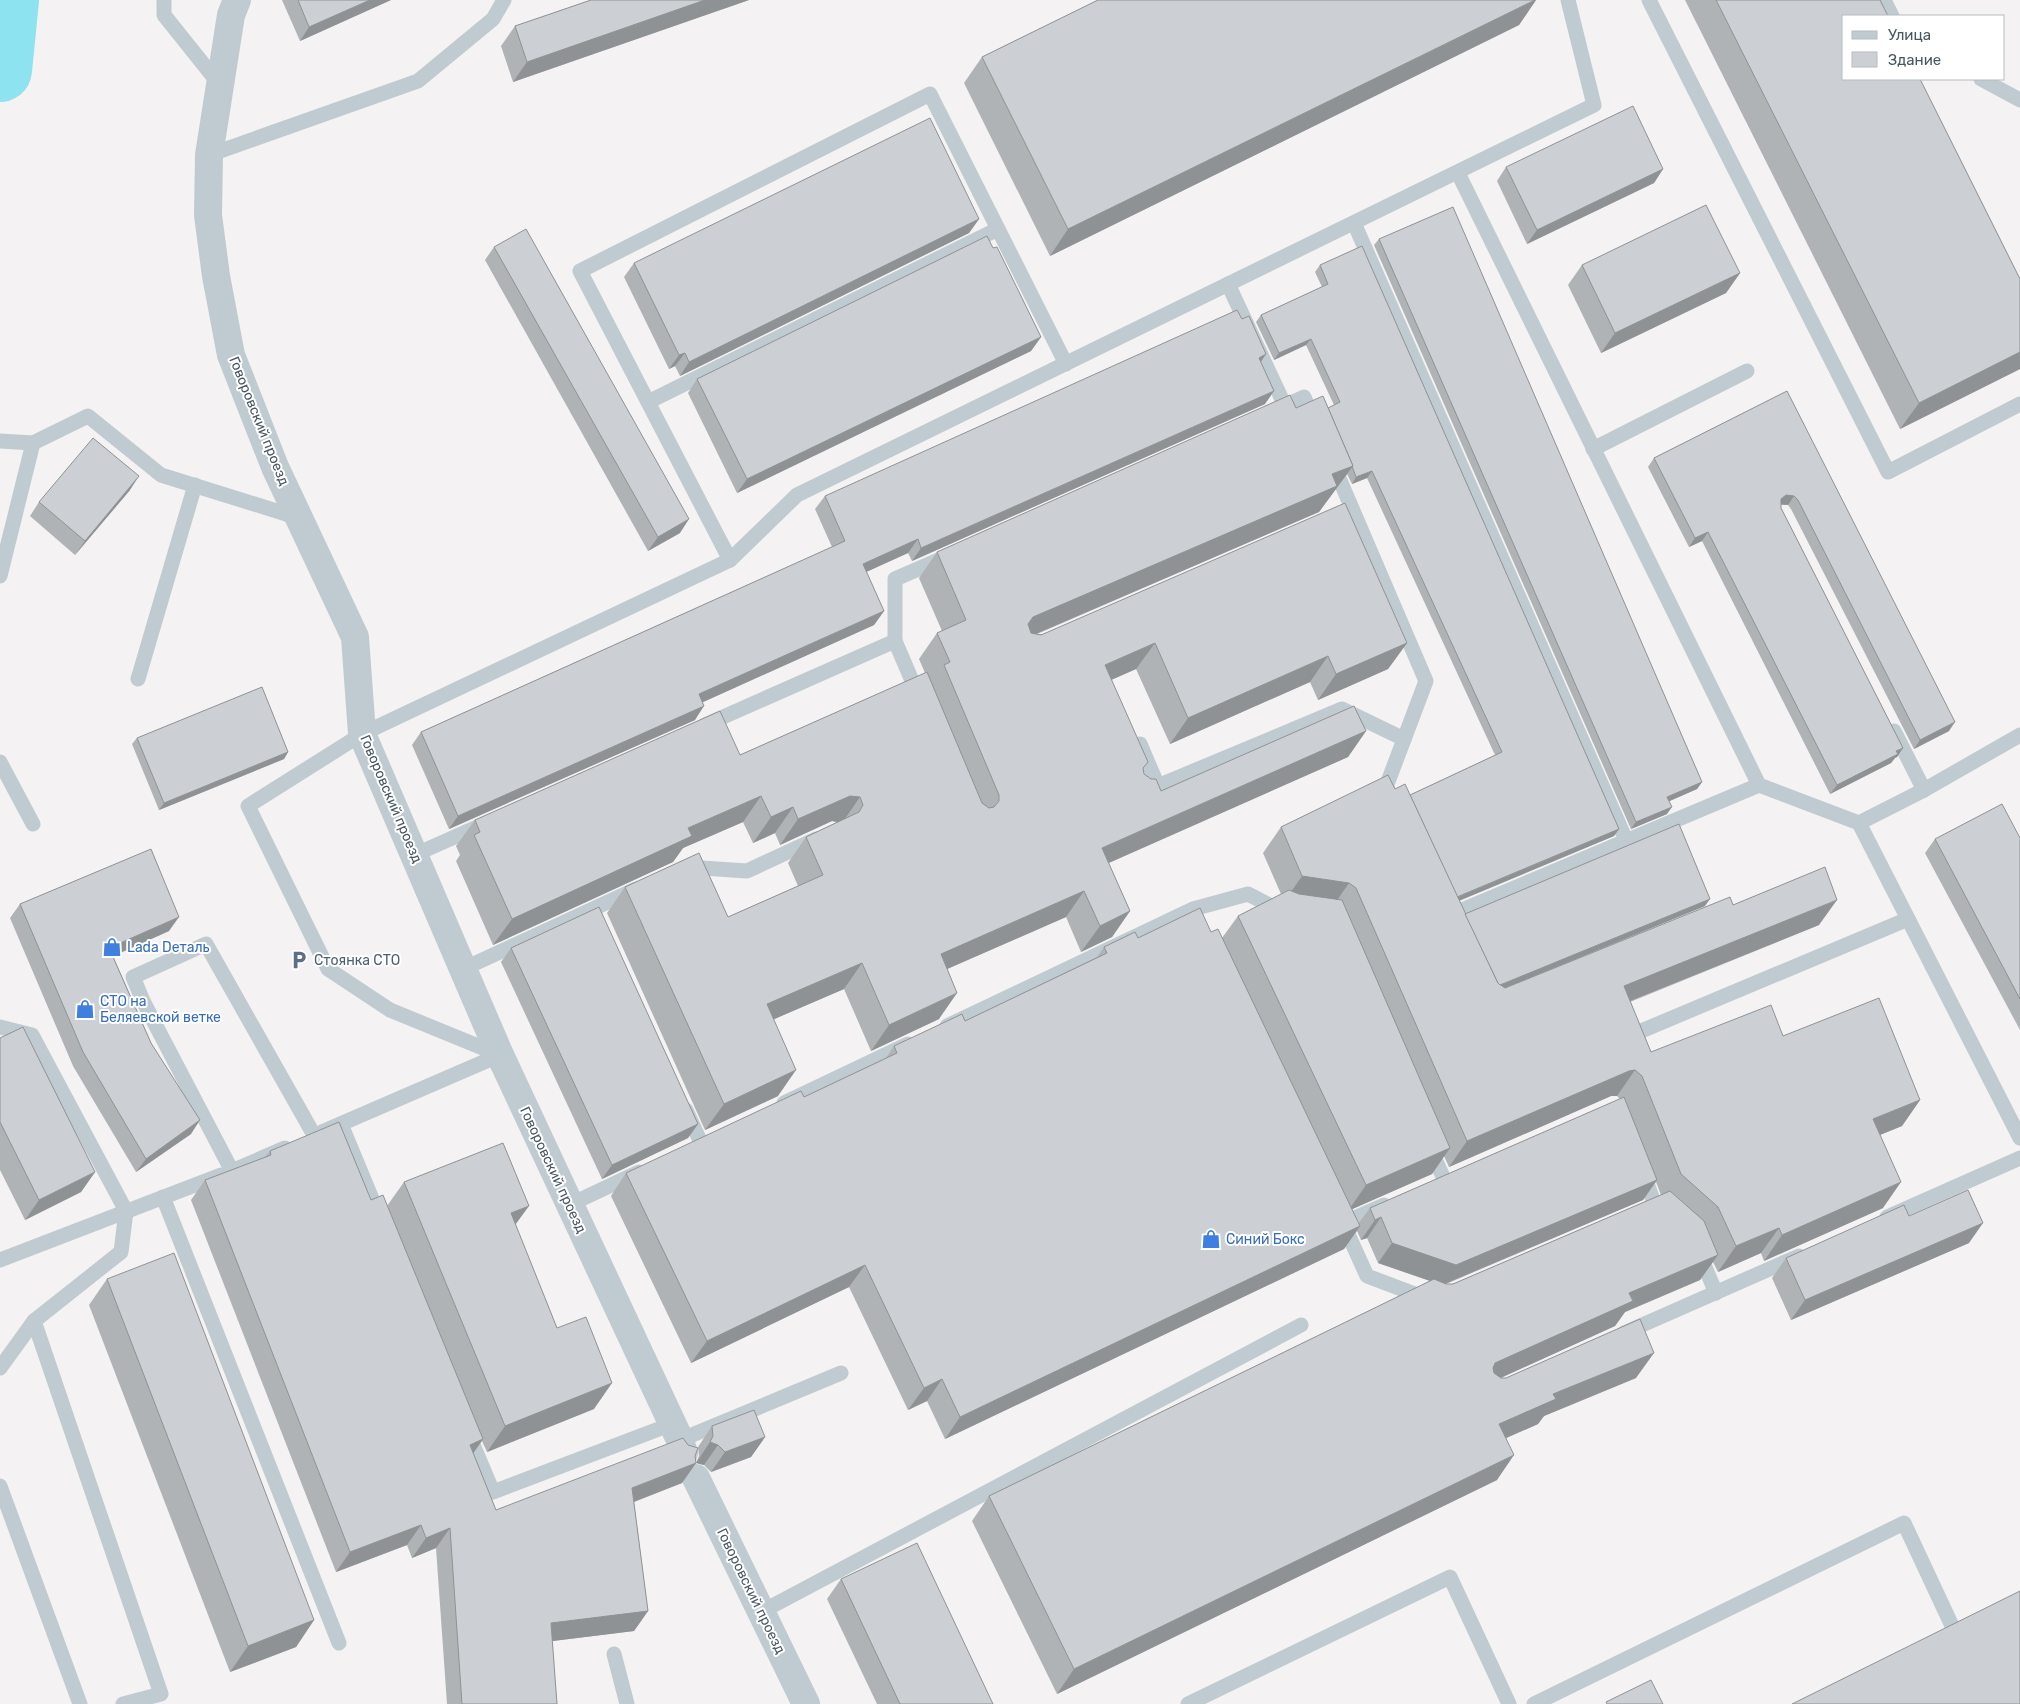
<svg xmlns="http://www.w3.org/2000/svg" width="2020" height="1704" font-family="Rubik,sans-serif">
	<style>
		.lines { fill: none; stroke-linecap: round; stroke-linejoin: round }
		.river { stroke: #8de3ef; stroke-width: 64 }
		.lane { stroke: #c0cbd1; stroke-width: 15 }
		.street { stroke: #c0cbd1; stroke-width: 28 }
		.wall { fill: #afb3b6; fill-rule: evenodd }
		.shaded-wall { fill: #8f9294 }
		.building { fill: #ccd0d4; stroke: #8f9294 }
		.labels { text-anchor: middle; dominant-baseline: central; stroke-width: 4; stroke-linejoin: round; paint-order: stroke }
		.street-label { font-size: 14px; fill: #495760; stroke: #fff }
		.shop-label { font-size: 14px; fill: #366cbe; stroke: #fff; text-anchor: start }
		.service-label { font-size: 14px; fill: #4e5e75; stroke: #fff; text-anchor: start }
	</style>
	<rect width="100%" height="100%" fill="#f4f2f2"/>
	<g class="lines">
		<polyline class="river" points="0,70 7,0"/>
		<g class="lane">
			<polyline points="164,0 164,15 220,85"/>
			<polyline points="1649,0 1888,472 2020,404"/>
			<polyline points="1884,0 1892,16"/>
			<polyline points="1981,79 2020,100"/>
			<polyline points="209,155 418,81 493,19 504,0"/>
			<polyline points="1458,173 1759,785 1859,823 1924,790 2020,735"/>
			<polyline points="1354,223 1626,840"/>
			<polyline points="1228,284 1285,406"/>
			<polyline points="648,402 998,229"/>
			<polyline points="1275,410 1304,397 1315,422"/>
			<polyline points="0,441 33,443 88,416 161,475 299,518"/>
			<polyline points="1593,449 1747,371"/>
			<polyline points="1333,464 1426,681 1386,787 1391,796"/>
			<polyline points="730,560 580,271 930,94 1066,364"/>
			<polyline points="0,576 33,443"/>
			<polyline points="895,641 919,697"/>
			<polyline points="138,679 195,485"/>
			<polyline points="705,725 895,641 895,579 948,556"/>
			<polyline points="1894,731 1924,790"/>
			<polyline points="1140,744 1158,786"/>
			<polyline points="0,762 33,824"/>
			<polyline points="1141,793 1342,709 1404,739"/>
			<polyline points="1859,823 2020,1138"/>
			<polyline points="414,855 486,823"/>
			<polyline points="687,867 747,871 816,839"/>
			<polyline points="1448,916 1759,785"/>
			<polyline points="463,969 636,889"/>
			<polyline points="947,1026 1193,909 1248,894 1283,912"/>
			<polyline points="0,1027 32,1035 126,1211 121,1252 34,1321 0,1368"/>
			<polyline points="1634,1034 1908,919"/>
			<polyline points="500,1055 390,1010 328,969 248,806 362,734 730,560 797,495 1594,105 1568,0"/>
			<polyline points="784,1103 908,1044"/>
			<polyline points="686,1110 701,1143"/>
			<polyline points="341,1124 380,1218"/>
			<polyline points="322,1132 500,1055"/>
			<polyline points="285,1148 232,1171 143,1001 133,977 206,944 314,1135"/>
			<polyline points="1430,1148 1444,1179"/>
			<polyline points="1643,1173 1655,1205 1664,1214"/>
			<polyline points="163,1197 339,1643"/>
			<polyline points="569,1205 639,1172"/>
			<polyline points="1340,1217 1343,1223 1384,1205"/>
			<polyline points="1887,1217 2020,1158"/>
			<polyline points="1343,1223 1367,1276 1428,1299"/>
			<polyline points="1699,1253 1716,1293"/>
			<polyline points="0,1260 221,1175"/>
			<polyline points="34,1321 161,1694 123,1704"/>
			<polyline points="1624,1333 1799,1256"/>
			<polyline points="468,1433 493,1492 672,1424"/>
			<polyline points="680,1440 841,1373"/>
			<polyline points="0,1486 80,1704"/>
			<polyline points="761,1612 1301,1325"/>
			<polyline points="614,1654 627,1704"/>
			<polyline points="1188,1704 1450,1577 1509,1704"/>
			<polyline points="1534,1704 1904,1523 1953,1628"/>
		</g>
		<g class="street">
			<polyline points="237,0 231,15 209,155 208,215 216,276 231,355 275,467 355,637 362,734 500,1055 680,1440 684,1453"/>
			<polyline points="696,1478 806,1704"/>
		</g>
	</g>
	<g class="wall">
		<polygon points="282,0 391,0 300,41"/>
		<polygon points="591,0 749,0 513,82 501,46 515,26"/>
		<polygon points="1098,0 1536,0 1519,25 1050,256 964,83 982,57"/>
		<polygon points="1685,0 1880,0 2020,279 2020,369 1900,429"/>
		<polygon points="1506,167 1663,169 1654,183 1527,244 1497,181"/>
		<polygon points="979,219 969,233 680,376 675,366 669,369 624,277 634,263"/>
		<polygon points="1379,239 1702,782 1697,789 1669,801 1667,814 1631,829 1374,245"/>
		<polygon points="494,247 680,533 648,551 485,260"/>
		<polygon points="993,248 1041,337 1031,351 737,493 688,393 697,379"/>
		<path d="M1320,265l299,564 -5,7 -155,65 6,13 240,-8 -200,82 228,-83 86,20 -189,77 21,50 132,-16 137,64 -18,26 -22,9 3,73 -119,53 -3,-8 -43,19 -5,-10 -13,18 -75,32 -10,14 -114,52h135l-92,38 -6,8 -32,14 -9,42 -440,214 -85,-173 17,-25 441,-215 -52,-18 -11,-25 -6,2 -4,-9 -13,18 -399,190 -18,-38 -19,9 -59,-123 -158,76 -80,-167 15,-23 178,-76 82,-39 8,-12 71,-25 132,-64 7,-10 34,-9 73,-6 11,6 16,-22 43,-22 -18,-41 18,-26 114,-38 15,6 85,-40 -128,-277 -15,6 -5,-10 -28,38 -282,122 370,9 -19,26 -70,31 -8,-18 -140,62 -34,-75 -25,11 32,89 1,5 17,17 205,-60 -18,26 -240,106 22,48 -18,26 -31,15 -15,-35 -119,52 -8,50 -68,32 -27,-62 -70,30 4,77 -73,34 -98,-217 18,-26 103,30 70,-31 -10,-23 18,-26 31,-15 -5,-1 -52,24 -5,-12 -22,10 -10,-21 -60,26 -10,14 -180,83 -37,-84 4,-6 -4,-9 19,-26 265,-65 185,-82 -6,-14 18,-26 5,-2 -23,-53 18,-26 359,-144h32l6,-3 -28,-60 -32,15 -18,-38 5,-7 61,-28 -7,-15zM1611,1096h6l3,3 -250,109 -12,16 -6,-15 80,-35 12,-18 5,11zM1656,1182l5,13 -208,89h-7l197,-84z"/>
		<polygon points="1582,265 1740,273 1726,293 1601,353 1568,285"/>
		<polygon points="1261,362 1265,404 912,561 908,553 866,572 884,611 874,625 703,702 695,720 449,829 412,745 421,732 832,547 815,509 825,496"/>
		<polygon points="1787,391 1949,731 1914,749 1791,509 1788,505 1781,505 1781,508 1903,748 1897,757 1895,758 1891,763 1830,794 1702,541 1689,547 1648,467 1654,458"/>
		<polygon points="130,490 75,555 30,516 39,502"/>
		<polygon points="137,738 288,752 284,759 159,810 132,744"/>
		<polygon points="2020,838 2020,1030 1925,853 1935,839"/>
		<polygon points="20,904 169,931 113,956 191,1134 136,1172 73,1066 10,918"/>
		<polygon points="511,948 698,1124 688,1138 602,1179 501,962"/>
		<polygon points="0,1038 95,1172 81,1192 25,1220 0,1170"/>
		<polygon points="270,1151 371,1200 387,1206 404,1182 515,1225 557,1328 594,1409 487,1452 482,1441 473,1454 496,1510 695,1456 696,1463 682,1483 634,1502 648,1611 634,1631 552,1641 557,1704 447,1704 436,1548 412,1558 407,1545 336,1572 191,1200 205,1180 265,1157"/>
		<polygon points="1909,1216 1969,1243 1791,1320 1772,1278 1786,1258"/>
		<polygon points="107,1279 314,1620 296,1647 230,1672 89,1305"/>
		<polygon points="712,1426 765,1437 751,1457 711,1472 704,1465 696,1463 699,1456 698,1447"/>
		<polygon points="841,1579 993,1704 877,1704 827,1599"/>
	</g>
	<g class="shaded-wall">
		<polygon points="370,0 391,0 300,41 309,27"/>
		<polygon points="705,0 749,0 513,82 527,62"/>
		<polygon points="1535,0 1536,0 1519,25 1050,256 1068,229"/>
		<polygon points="1663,169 1654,183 1527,244 1537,230"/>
		<polygon points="979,219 969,233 680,376 689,362"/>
		<polygon points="1740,273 1726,293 1601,353 1615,333"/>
		<polygon points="1041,337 1031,351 737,493 747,479"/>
		<polygon points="1311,339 1306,345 1274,360 1279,353"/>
		<polygon points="2020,352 2020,369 1900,429 1919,403"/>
		<polygon points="685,353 675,366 669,369 679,355"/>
		<polygon points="1266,354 1257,368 1259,358"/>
		<polygon points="1274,391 1265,404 912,561 921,548"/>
		<polygon points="1353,466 1319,512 1015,643 1010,650 1033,617 1332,474"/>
		<polygon points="1372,471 1367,478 1352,484 1356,477"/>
		<polygon points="139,476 130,490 75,555 85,541"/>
		<polygon points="1786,495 1794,496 1788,505 1779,504 1781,499"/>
		<polygon points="689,519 680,533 648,551 658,537"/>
		<polygon points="1708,532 1702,541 1689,547 1695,538"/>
		<polygon points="918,539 908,553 853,578 863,564"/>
		<polygon points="884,611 874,625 690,708 699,694"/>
		<polygon points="1155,643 1136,669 1086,691 1105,665"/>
		<polygon points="1407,643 1388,669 1318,700 1336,674"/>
		<polygon points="1328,656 1310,682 1170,744 1188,718"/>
		<polygon points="704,706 695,720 449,829 458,816"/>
		<polygon points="1955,722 1949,731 1914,749 1920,740"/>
		<polygon points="1366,731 1348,757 1084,874 1102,848"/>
		<polygon points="1903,748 1897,757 1895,758 1891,763 1830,794 1837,785"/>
		<polygon points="288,752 284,759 159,810 164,803"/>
		<polygon points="1702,782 1697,789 1663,804 1667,797"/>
		<polygon points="761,796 743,822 683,848 673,862 493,945 512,919 688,828"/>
		<polygon points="850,796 860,797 842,823 832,821 780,845 798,819"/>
		<polygon points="793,807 775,833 753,843 771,817"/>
		<polygon points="1672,807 1667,814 1631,829 1636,822"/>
		<polygon points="1619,829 1614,836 1451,904 1456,898"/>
		<polygon points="1302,876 1349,883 1331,909 1284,902"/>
		<polygon points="1084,891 1066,917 922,980 941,954"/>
		<polygon points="1710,899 1705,906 1493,993 1498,986"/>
		<polygon points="1837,900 1819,925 1605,1011 1624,986"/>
		<polygon points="1130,911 1112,937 1081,952 1100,926"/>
		<polygon points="179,917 169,931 100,962 109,948"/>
		<polygon points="862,963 844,989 749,1030 767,1004"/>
		<polygon points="957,993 939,1019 871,1051 889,1025"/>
		<polygon points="796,1070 778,1096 705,1130 724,1104"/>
		<polygon points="1635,1070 1617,1096 1611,1096 1449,1167 1467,1141 1629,1071"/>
		<polygon points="1920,1100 1902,1126 1855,1145 1873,1119"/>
		<polygon points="200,1120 191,1134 136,1172 146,1159"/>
		<polygon points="698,1124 688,1138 602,1179 612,1165"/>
		<polygon points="1450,1148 1432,1174 1348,1211 1366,1185"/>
		<polygon points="95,1172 81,1192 25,1220 39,1200"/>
		<polygon points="1657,1180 1643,1200 1442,1285 1378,1263 1392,1243"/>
		<polygon points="1901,1182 1883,1208 1764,1261 1782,1235"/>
		<polygon points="529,1206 510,1232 511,1213"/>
		<polygon points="1381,1217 1367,1238 1361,1240 1375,1220"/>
		<polygon points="1983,1223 1969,1243 1791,1320 1805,1300"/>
		<polygon points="1360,1226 1344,1249 945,1439 960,1417"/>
		<polygon points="1779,1228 1761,1253 1718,1272 1736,1246"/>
		<polygon points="1718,1255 1700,1280 1625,1312 1615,1326 1478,1388 1495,1363 1629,1293"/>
		<polygon points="865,1265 849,1287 691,1363 707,1341"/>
		<polygon points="1654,1353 1636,1378 1544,1416 1538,1424 1481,1449 1499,1424 1553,1394"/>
		<polygon points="942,1379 927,1401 908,1410 924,1388"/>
		<polygon points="612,1383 594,1409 487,1452 505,1426"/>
		<polygon points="765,1437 751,1457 711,1472 725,1452"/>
		<polygon points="483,1439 469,1459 470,1445"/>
		<polygon points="710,1442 718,1445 704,1465 696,1463"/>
		<polygon points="1514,1455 1497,1480 1057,1694 1074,1669"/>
		<polygon points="696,1463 682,1483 618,1508 632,1488"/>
		<polygon points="421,1525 407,1545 336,1572 350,1552"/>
		<polygon points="450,1528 436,1548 412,1558 426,1538"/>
		<polygon points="648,1611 634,1631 537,1643 551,1623"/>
		<polygon points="314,1620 296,1647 230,1672 248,1646"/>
	</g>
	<g class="building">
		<polygon points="298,0 370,0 309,27"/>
		<polygon points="591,0 705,0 527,62 515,26"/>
		<polygon points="1098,0 1535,0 1068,229 982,57"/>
		<polygon points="1716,0 1880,0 1888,16 1844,16 1844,79 1920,79 2020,279 2020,352 1919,403"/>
		<polygon points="1633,106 1663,169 1537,230 1506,167"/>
		<polygon points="930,118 979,219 689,362 685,353 679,355 634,263"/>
		<polygon points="1706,205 1740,273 1615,333 1582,265"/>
		<polygon points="1453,207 1702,782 1667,797 1672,807 1636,822 1379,239"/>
		<polygon points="526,229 689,519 658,537 494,247"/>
		<polygon points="987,236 993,248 997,247 1041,337 747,479 697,379"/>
		<polygon points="1362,246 1619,829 1457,897 1410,795 1502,752 1372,471 1356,477 1352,466 1353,466 1328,408 1340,402 1311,339 1279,353 1261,315 1328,284 1320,265"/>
		<polygon points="1237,310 1242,319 1249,316 1266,354 1259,358 1274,391 921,548 918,539 863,564 884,611 699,694 704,706 458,816 421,732 845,541 825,496"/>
		<polygon points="1787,391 1955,722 1920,740 1798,500 1794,496 1786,495 1781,499 1781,508 1903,748 1896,751 1898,754 1837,785 1708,532 1695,538 1654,458"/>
		<polygon points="1290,395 1296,408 1323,396 1353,466 1332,474 1337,486 1033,617 1028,624 1031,633 1041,635 1345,503 1407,643 1336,674 1328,656 1188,718 1155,643 1105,665 1148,762 1143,768 1144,774 1151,779 1156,779 1161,791 1354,706 1366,731 1102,848 1130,911 1100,926 1084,891 941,954 957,993 889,1025 862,963 767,1004 796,1070 724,1104 625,887 699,853 728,917 823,875 806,837 859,812 863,805 860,797 850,796 798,819 793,807 771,817 761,796 688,828 692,836 512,919 474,835 480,832 475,820 720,711 740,755 927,672 982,803 989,808 994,807 999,801 999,795 944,665 950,662 937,633 966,620 937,552"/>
		<polygon points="93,438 139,476 85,541 39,502"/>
		<polygon points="262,687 288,752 164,803 137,738"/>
		<polygon points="1388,775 1395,789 1405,784 1498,983 1505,988 1730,897 1733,905 1825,867 1837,900 1624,986 1651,1052 1771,1005 1783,1036 1879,998 1920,1100 1873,1119 1901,1182 1782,1235 1779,1228 1736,1246 1718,1207 1681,1174 1642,1076 1635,1070 1629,1071 1467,1141 1356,888 1349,883 1302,876 1281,827"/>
		<polygon points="2002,804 2020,838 2020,999 1935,839"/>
		<polygon points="1679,824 1710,899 1500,985 1498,983 1465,914"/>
		<polygon points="151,849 179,917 109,948 151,1043 200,1120 146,1159 83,1052 20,904"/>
		<polygon points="1289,890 1299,894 1342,900 1450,1148 1366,1185 1238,916"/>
		<polygon points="599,907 698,1124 612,1165 511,948"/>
		<polygon points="1200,908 1211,932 1218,929 1360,1226 960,1417 942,1379 924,1388 865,1265 707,1341 626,1173 801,1091 804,1097 897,1053 894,1046 962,1014 965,1021 1107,953 1104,947 1135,932 1138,938"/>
		<polygon points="23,1027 95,1172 39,1200 0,1122 0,1038"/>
		<polygon points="1624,1097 1657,1180 1456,1265 1392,1243 1381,1217 1375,1220 1370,1208"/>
		<polygon points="339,1122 371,1200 383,1195 483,1439 470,1445 496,1510 683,1438 688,1445 698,1448 695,1456 696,1463 632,1488 648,1611 551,1623 557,1704 462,1704 450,1528 426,1538 421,1525 350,1552 205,1180 271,1155 270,1151"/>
		<polygon points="503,1143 529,1206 511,1213 557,1328 586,1317 612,1383 505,1426 404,1182"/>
		<polygon points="1968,1190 1983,1223 1805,1300 1786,1258 1904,1205 1909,1216"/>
		<polygon points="1670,1191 1704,1221 1718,1255 1629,1293 1633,1301 1495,1363 1493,1368 1494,1373 1501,1378 1506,1378 1640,1319 1654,1353 1553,1394 1556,1399 1499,1424 1514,1455 1074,1669 989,1496 1434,1279 1446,1284 1453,1284"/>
		<polygon points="174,1253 314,1620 248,1646 107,1279"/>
		<polygon points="754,1410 765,1437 725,1452 718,1445 710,1442 713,1436 712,1426"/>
		<polygon points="917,1543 993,1704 900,1704 841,1579"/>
		<polygon points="2020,1591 2020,1704 1792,1704"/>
		<polygon points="1651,1680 1663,1704 1607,1704 1606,1702"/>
	</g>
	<defs>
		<g id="shop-bare" transform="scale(1.5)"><path d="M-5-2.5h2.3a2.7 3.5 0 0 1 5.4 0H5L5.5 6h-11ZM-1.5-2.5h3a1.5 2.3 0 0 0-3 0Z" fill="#3f7fe0" stroke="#fff" stroke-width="2.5" paint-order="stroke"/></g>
		<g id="parking-bare" transform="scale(1.5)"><path d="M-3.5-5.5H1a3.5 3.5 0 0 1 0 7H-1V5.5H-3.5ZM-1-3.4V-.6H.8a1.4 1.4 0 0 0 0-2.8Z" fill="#5c6f8a" stroke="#fff" stroke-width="2.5" paint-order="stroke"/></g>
	</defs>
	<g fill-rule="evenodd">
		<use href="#shop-bare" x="112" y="947"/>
		<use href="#parking-bare" x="299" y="960"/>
		<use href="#shop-bare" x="85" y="1009"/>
		<use href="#shop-bare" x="1211" y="1239"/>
	</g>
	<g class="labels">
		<g class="street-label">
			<text transform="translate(259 421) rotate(68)">Говоровский проезд</text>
			<text transform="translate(391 799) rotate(67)">Говоровский проезд</text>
			<text transform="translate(553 1170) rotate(65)">Говоровский проезд</text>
			<text transform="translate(751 1591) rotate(64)">Говоровский проезд</text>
		</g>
		<g class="shop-label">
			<text x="127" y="947">Lada Dеталь</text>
			<text x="100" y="1001">СТО на<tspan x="100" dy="16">Беляевской ветке</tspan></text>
			<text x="1226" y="1239">Синий Бокс</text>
		</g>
		<g class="service-label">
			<text x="314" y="960">Стоянка СТО</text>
		</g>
	</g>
	<rect x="1842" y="15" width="162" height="65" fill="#ffffff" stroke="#b6bcbf"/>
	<rect x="1852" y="31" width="25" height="8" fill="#c0cbd1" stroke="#b6bcbf"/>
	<text x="1888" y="40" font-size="15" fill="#495760">Улица</text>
	<rect x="1852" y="52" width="25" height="15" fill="#ccd0d4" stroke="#b6bcbf"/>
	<text x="1888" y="65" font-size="15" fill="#495760">Здание</text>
</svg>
